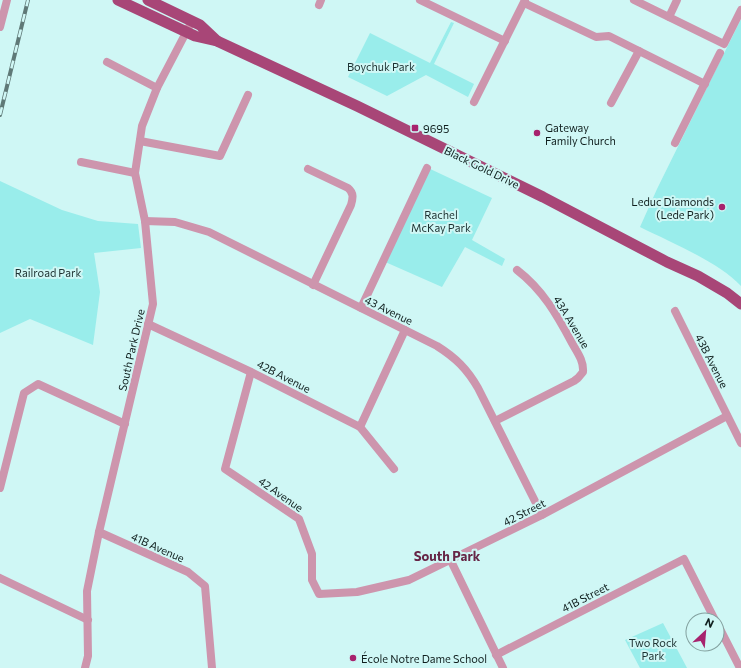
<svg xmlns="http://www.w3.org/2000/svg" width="741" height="668" font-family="Commissioner,sans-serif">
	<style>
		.green { fill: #99edeb }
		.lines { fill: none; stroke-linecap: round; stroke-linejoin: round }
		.minor { stroke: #cd95ad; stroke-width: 8 }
		.major { stroke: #a84677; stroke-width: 11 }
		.rail-casing { stroke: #5f7977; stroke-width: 4 }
		.rail { stroke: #cff7f5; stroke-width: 2.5; stroke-dasharray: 8; stroke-linecap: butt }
		.poi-dot { fill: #a7226d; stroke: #cff7f5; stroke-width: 1.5 }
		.labels { text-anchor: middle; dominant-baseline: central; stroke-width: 4; stroke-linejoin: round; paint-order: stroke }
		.park-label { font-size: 11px; fill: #1c3030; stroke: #cff7f5 }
		.poi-label { font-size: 11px; fill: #101f1e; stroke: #cff7f5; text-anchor: start }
		.street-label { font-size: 11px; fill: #101f1e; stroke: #cff7f5 }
		.quarter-label { font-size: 13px; font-weight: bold; fill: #662546; stroke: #cff7f5 }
	</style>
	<rect width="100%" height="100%" fill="#cff7f5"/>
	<g class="green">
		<path d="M741,19v267c-22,-24 -71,-44 -101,-59l17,-38z"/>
		<polygon points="451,22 454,23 434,64 474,84 468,97 426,75 387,96 348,77 370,33 430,63"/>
		<polygon points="426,167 492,198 472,240 505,259 502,266 465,247 442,287 383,261"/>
		<polygon points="0,181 62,210 98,221 138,224 141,248 94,253 100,292 93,345 30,319 0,333"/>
		<polygon points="663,623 686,666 687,668 640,668 625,640"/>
	</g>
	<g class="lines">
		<g class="minor">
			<polyline points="420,0 505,41"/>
			<polyline points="634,0 724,44 741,10"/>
			<polyline points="524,3 596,37 609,36 705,84"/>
			<polyline points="319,5 321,0"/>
			<polyline points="669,17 677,0"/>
			<polyline points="0,27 7,0"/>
			<polyline points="107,62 157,88"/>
			<polyline points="474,102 525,0"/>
			<polyline points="611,103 639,51"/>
			<polyline points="140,141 220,156 248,95"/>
			<polyline points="675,143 720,53"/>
			<polyline points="81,162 135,173"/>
			<path d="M308,169l40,19c6,5 5,10 3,17l-38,80"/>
			<path d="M145,221l30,1 34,10 228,114c19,12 30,23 41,42l64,127"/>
			<polyline points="361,308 427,168"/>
			<polyline points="675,311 741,443"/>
			<polyline points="148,324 251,372 360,427 394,469"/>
			<polyline points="251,372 225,469 299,519 312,554 312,580 319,594 357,592 409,580 542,515 727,416"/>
			<path d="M495,421l79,-40 4,-3 5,-6c1,-11 -6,-20 -11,-29 -15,-28 -29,-53 -55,-73"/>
			<polyline points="360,427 405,330"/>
			<polyline points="0,488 24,393 38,384 125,424"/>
			<polyline points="99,532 188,572 205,586 212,668"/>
			<polyline points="451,561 503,668"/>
			<polyline points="0,578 88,620"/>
			<polyline points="717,623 740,668"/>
			<polyline points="496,655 684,559 715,620"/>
			<polyline points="85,668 88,656 87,591 99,532 153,304 145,221 135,173 142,126 157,88 192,21"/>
		</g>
		<g class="major">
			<polyline points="118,0 195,36 217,41 357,106 543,197 667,262 698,276 727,293 741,304"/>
			<polyline points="148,0 200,25 217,41"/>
		</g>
		<g class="rail-casing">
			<polyline id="rail" points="0,115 28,0"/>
		</g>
		<use href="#rail" class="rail"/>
	</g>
	<g class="poi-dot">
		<rect x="411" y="124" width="8" height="8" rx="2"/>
		<circle cx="537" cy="133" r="4"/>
		<circle cx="722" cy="207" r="4"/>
		<circle cx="353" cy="658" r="4"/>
	</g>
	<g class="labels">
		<g class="park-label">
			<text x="381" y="66">Boychuk Park</text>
			<text x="441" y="214">Rachel<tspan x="441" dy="13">McKay Park</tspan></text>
			<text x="48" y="272">Railroad Park</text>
			<text x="653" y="642">Two Rock<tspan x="653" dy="13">Park</tspan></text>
		</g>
		<g class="poi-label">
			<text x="545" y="127">Gateway<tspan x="545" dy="13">Family Church</tspan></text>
			<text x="423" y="128">9695</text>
			<text x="714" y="201" text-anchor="end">Leduc Diamonds<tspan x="714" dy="13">(Lede Park)</tspan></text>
			<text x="361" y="658">École Notre Dame School</text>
		</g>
		<g class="street-label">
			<text transform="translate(482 167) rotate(26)">Black Gold Drive</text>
			<text transform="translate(389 310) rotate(26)">43 Avenue</text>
			<text transform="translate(572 322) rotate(59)">43A Avenue</text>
			<text transform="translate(131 350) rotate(-77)">South Park Drive</text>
			<text transform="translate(712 361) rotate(63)">43B Avenue</text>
			<text transform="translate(284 376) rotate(27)">42B Avenue</text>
			<text transform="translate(281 494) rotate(35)">42 Avenue</text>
			<text transform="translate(524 512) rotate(-27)">42 Street</text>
			<text transform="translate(158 547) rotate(24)">41B Avenue</text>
			<text transform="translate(585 597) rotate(-27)">41B Street</text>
		</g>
		<g class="quarter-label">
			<text x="447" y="556">South Park</text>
		</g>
	</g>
	<g transform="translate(705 632) rotate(26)"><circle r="19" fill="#cff7f5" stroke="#83a19f"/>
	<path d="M0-3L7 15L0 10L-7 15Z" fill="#a7226d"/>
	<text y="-6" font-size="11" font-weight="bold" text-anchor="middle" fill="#101f1e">N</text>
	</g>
</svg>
